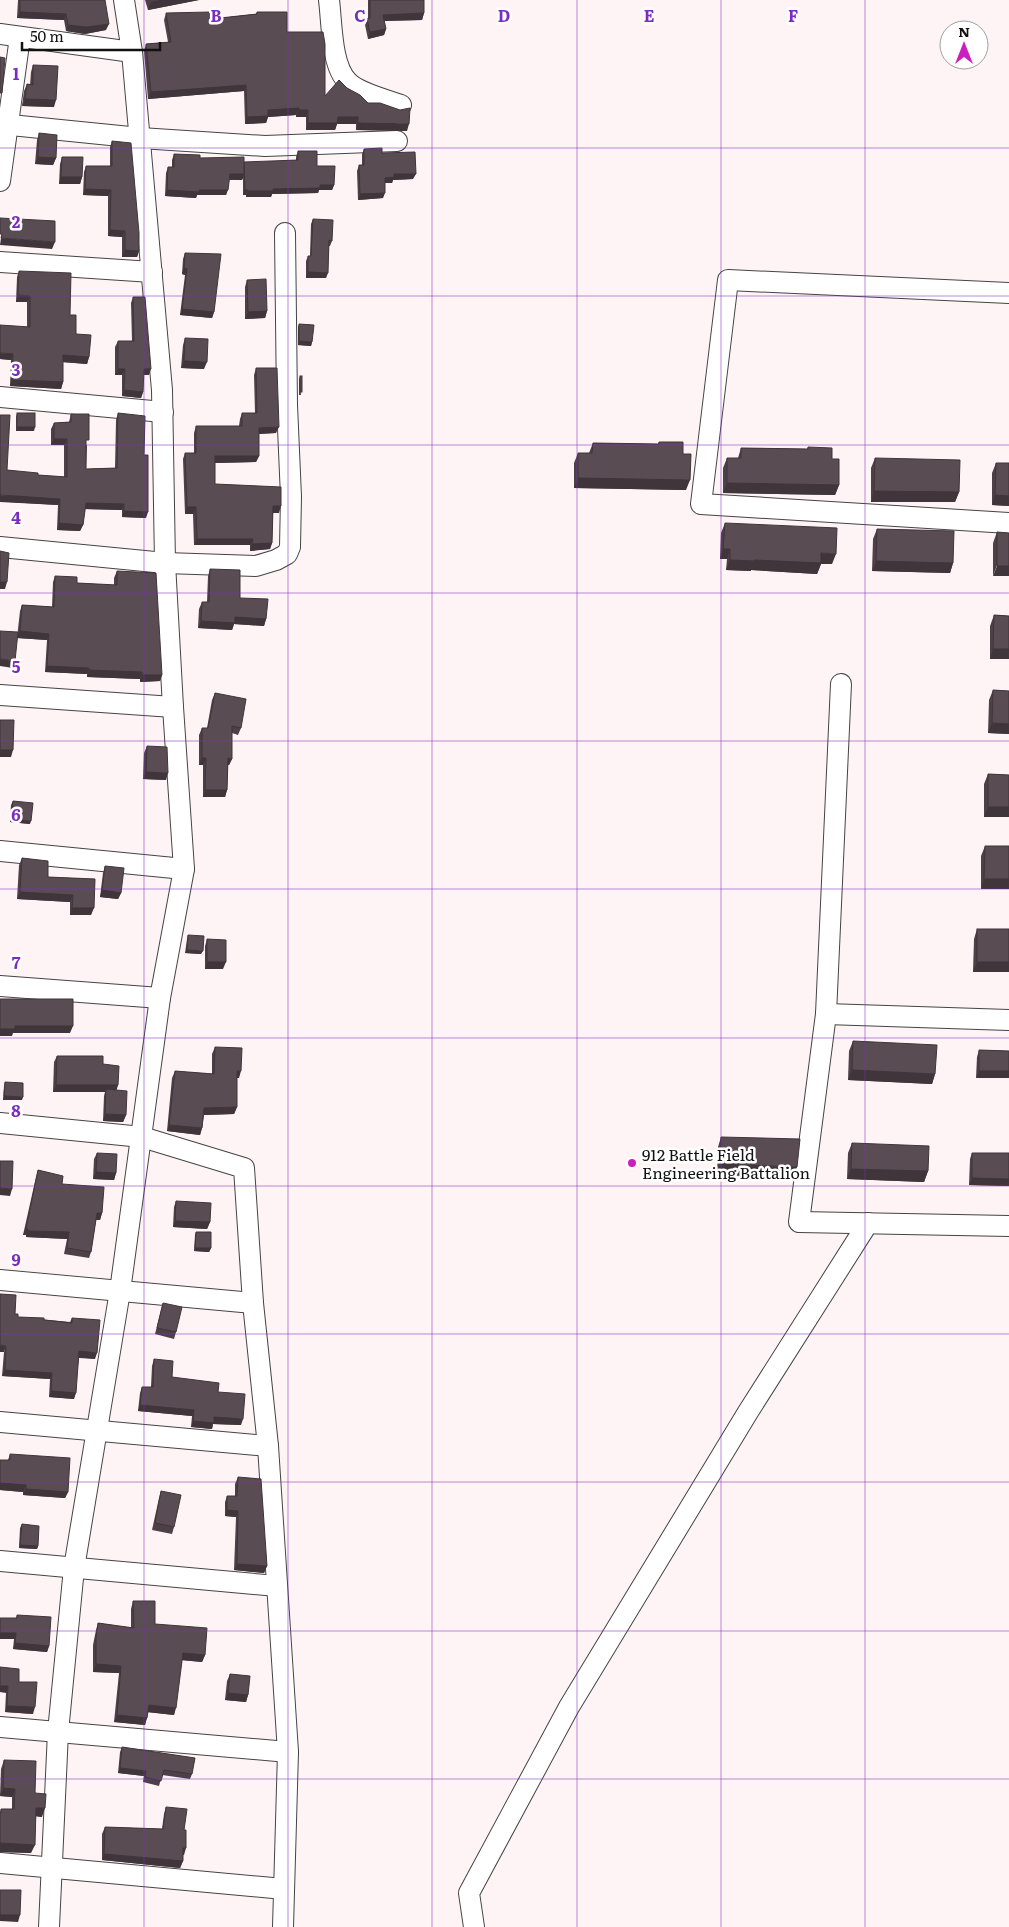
<svg xmlns="http://www.w3.org/2000/svg" width="1009" height="1927" font-family="Literata,serif">
	<style>
		.lines { fill: none; stroke-linecap: round; stroke-linejoin: round }
		.minor-casing { stroke: #444; stroke-width: 22 }
		.minor { stroke: #fff; stroke-width: 20 }
		.wall { fill: #4d4147 }
		.shaded-wall { fill: #3f353a }
		.building { fill: #5a4c53; stroke: #3f353a }
		.grid { fill: none; stroke: #7b2cbf; stroke-width: 1; stroke-opacity: 0.55 }
		.poi-dot { fill: #cb1fbe; stroke: #fff; stroke-width: 2 }
		.labels { text-anchor: middle; dominant-baseline: central; stroke-width: 5; stroke-linejoin: round; paint-order: stroke }
		.poi-label { font-size: 16px; fill: #111; stroke: #fff; text-anchor: start }
		.grid-label { font-size: 16px; text-anchor: middle; font-weight: bold; fill: #7b2cbf; stroke: #fff; stroke-width: 5; stroke-linejoin: round; paint-order: stroke }
	</style>
	<rect width="100%" height="100%" fill="#fff4f5"/>
	<g class="lines">
		<g class="minor-casing">
			<g id="minor">
				<path d="M329,0c3,23 2,66 19,82 10,11 39,18 53,23"/>
				<polyline points="0,34 132,52"/>
				<polyline points="0,124 140,138 265,146 397,141"/>
				<polyline points="0,181 20,37"/>
				<polyline points="0,262 152,272"/>
				<polyline points="1009,293 728,280 701,504 1009,523"/>
				<polyline points="0,397 163,412"/>
				<polyline points="0,547 165,563 256,566 276,560 287,554 290,547 291,497 287,405 285,233"/>
				<polyline points="841,684 826,1014 799,1222 1009,1226"/>
				<polyline points="0,695 173,707"/>
				<polyline points="0,851 184,869"/>
				<polyline points="0,986 160,998"/>
				<polyline points="826,1014 1009,1020"/>
				<polyline points="0,1123 142,1137 244,1168 253,1303 268,1446 288,1752 283,1927"/>
				<polyline points="0,1280 253,1303"/>
				<polyline points="0,1422 268,1446"/>
				<polyline points="0,1561 277,1586"/>
				<polyline points="0,1727 288,1752"/>
				<polyline points="0,1863 284,1889"/>
				<polyline points="49,1927 58,1732 74,1568 120,1291 160,998 184,869 173,707 165,563 162,390 132,52 124,0"/>
				<polyline points="474,1927 469,1893 569,1707 748,1412 868,1223"/>
			</g>
		</g>
		<use href="#minor" class="minor"/>
	</g>
	<g class="wall">
		<polygon points="18,0 47,0 106,30 85,34 66,31 64,20 17,18"/>
		<polygon points="145,0 199,0 148,10"/>
		<polygon points="368,0 424,0 424,13 422,20 384,21 386,29 384,35 368,39 365,25 368,19"/>
		<polygon points="257,12 287,32 325,96 347,88 407,131 356,130 356,124 337,124 335,130 306,130 306,117 296,117 296,115 268,117 266,123 245,124 244,91 148,99 144,51 146,44 168,42 164,20 166,13 211,19 256,14"/>
		<polygon points="33,65 54,107 22,106 24,91 27,84 30,85 31,72"/>
		<polygon points="39,133 56,158 53,165 35,164 37,140"/>
		<polygon points="112,141 139,251 137,257 122,257 122,237 108,236 108,196 83,195 84,172 86,166 110,166 110,147"/>
		<polygon points="364,149 382,153 413,179 393,180 392,183 385,183 383,198 358,200 357,171 359,165 362,165 362,154"/>
		<polygon points="298,151 317,166 334,185 332,190 319,190 318,193 272,194 271,197 246,197 246,195 243,195 243,178 242,180 229,180 226,195 197,195 196,198 165,196 166,173 168,167 172,167 172,160 174,154 200,158 244,163 296,160 296,157"/>
		<polygon points="62,157 82,177 80,184 59,184 60,164"/>
		<polygon points="313,219 332,241 330,246 329,246 326,278 306,278 306,261 308,256 310,256 311,224"/>
		<polygon points="185,253 214,312 212,318 180,315 185,275 182,274 183,259"/>
		<polygon points="19,271 70,315 76,334 89,357 87,364 63,362 63,382 61,389 10,386 11,360 0,359 27,327 27,302 16,302 17,277"/>
		<polygon points="247,280 267,311 265,318 245,319 245,287"/>
		<polygon points="133,297 149,375 143,375 143,392 141,398 122,396 122,375 115,375 115,347 118,341 132,341 131,303"/>
		<polygon points="299,324 312,342 311,346 298,345 298,327"/>
		<polygon points="185,338 204,369 181,368 183,345"/>
		<polygon points="256,368 276,433 259,434 259,456 256,462 215,463 215,484 279,513 273,513 272,543 270,549 250,551 250,545 194,545 193,514 185,514 183,459 185,453 194,453 194,433 196,426 239,426 240,419 242,413 255,413 254,375"/>
		<polygon points="300,376 301,395 299,395 299,379"/>
		<polygon points="17,413 34,431 16,431 16,417"/>
		<polygon points="118,413 144,455 146,518 122,517 122,510 85,509 83,525 80,531 57,530 58,505 8,502 7,470 38,475 64,477 64,445 51,445 51,429 54,423 69,422 71,414 87,446 86,469 115,468 116,420"/>
		<polygon points="659,442 683,454 686,490 574,488 574,463 578,453 589,453 593,443 658,444"/>
		<polygon points="808,447 832,459 839,485 835,495 723,493 723,468 727,458 738,458 741,448 807,449"/>
		<polygon points="875,458 959,492 955,502 871,502 871,468"/>
		<polygon points="996,463 1009,463 1009,506 992,505 992,473"/>
		<polygon points="725,523 832,564 821,564 817,574 751,570 751,571 726,570 727,559 720,559 721,533"/>
		<polygon points="877,529 953,563 950,573 872,571 873,539"/>
		<polygon points="997,532 1009,533 993,576 993,543"/>
		<polygon points="210,569 240,598 266,619 264,626 234,624 232,630 198,628 199,609 202,602 207,602 208,576"/>
		<polygon points="117,571 162,675 160,681 140,682 140,679 87,677 87,674 45,672 47,640 17,638 20,611 22,605 52,607 53,582 55,576 77,583 114,585 114,578"/>
		<polygon points="994,615 1009,616 1009,659 990,659 990,626"/>
		<polygon points="993,690 1009,691 1009,734 988,733 989,700"/>
		<polygon points="215,693 241,728 238,735 232,733 232,759 229,765 228,765 227,790 225,797 203,797 203,765 199,765 199,735 202,728 207,728 212,700"/>
		<polygon points="147,746 166,780 143,779 144,753"/>
		<polygon points="988,774 1009,775 1009,817 984,817 984,784"/>
		<polygon points="13,801 30,824 10,822 11,805"/>
		<polygon points="985,846 1009,846 981,889 981,856"/>
		<polygon points="22,858 48,877 95,879 91,915 70,915 70,902 17,899 19,865"/>
		<polygon points="105,866 121,893 118,899 100,897 103,873"/>
		<polygon points="977,929 1009,929 1009,972 973,972 974,939"/>
		<polygon points="188,935 201,954 185,953 187,939"/>
		<polygon points="207,939 223,969 205,969 205,946"/>
		<polygon points="853,1041 935,1074 932,1084 848,1080 849,1051"/>
		<polygon points="215,1047 239,1078 237,1078 237,1107 234,1114 204,1115 202,1128 200,1135 167,1131 172,1078 175,1071 212,1074 212,1054"/>
		<polygon points="979,1050 1009,1051 976,1078 977,1057"/>
		<polygon points="57,1056 103,1064 118,1085 116,1090 126,1115 123,1122 103,1121 104,1096 105,1092 53,1092 54,1062"/>
		<polygon points="5,1082 22,1100 3,1100 4,1086"/>
		<polygon points="721,1137 793,1177 717,1175 718,1147"/>
		<polygon points="852,1143 928,1171 924,1182 847,1179 848,1153"/>
		<polygon points="97,1153 116,1173 114,1180 93,1179 94,1159"/>
		<polygon points="972,1153 1009,1153 1009,1186 969,1185 970,1159"/>
		<polygon points="38,1170 62,1184 102,1213 100,1220 96,1220 91,1252 89,1258 64,1254 67,1239 26,1237 26,1235 23,1235 36,1177"/>
		<polygon points="176,1201 210,1222 207,1229 173,1227 174,1207"/>
		<polygon points="196,1232 211,1248 209,1252 194,1251 195,1235"/>
		<polygon points="163,1303 176,1332 174,1339 155,1334 161,1310"/>
		<polygon points="15,1314 18,1317 70,1322 72,1318 95,1359 79,1358 74,1399 49,1397 50,1379 2,1376 4,1352"/>
		<polygon points="154,1359 172,1377 218,1392 241,1425 213,1424 212,1429 191,1427 192,1416 138,1411 140,1393 142,1387 151,1387 152,1366"/>
		<polygon points="10,1454 68,1492 65,1498 23,1495 23,1492 0,1490 0,1460 8,1460"/>
		<polygon points="238,1477 267,1566 264,1573 234,1570 236,1517 225,1516 225,1502 227,1496 235,1496 235,1484"/>
		<polygon points="161,1491 174,1527 172,1534 152,1530 159,1498"/>
		<polygon points="22,1524 38,1546 37,1549 19,1548 20,1528"/>
		<polygon points="133,1601 155,1624 205,1655 202,1662 182,1660 174,1715 148,1712 145,1725 114,1722 119,1673 93,1672 93,1645 96,1630 98,1623 131,1628 131,1609"/>
		<polygon points="17,1615 49,1646 47,1652 13,1649 14,1639 0,1639 16,1618"/>
		<polygon points="0,1667 19,1682 33,1714 5,1712 6,1693"/>
		<polygon points="230,1674 248,1695 246,1702 225,1700 227,1681"/>
		<polygon points="122,1747 192,1774 190,1779 162,1775 159,1786 143,1782 144,1776 118,1773 120,1752"/>
		<polygon points="4,1760 35,1793 42,1817 36,1816 31,1853 0,1852 0,1812 1,1809 12,1809 12,1797 0,1796 1,1769"/>
		<polygon points="166,1807 184,1830 184,1855 183,1855 183,1861 180,1868 102,1860 102,1834 105,1827 162,1829 164,1814"/>
	</g>
	<g class="shaded-wall">
		<polygon points="160,0 199,0 148,10 151,2"/>
		<polygon points="20,12 66,14 64,20 17,18"/>
		<polygon points="424,13 422,20 381,21 383,15"/>
		<polygon points="109,24 106,30 85,34 66,31 68,25"/>
		<polygon points="386,29 384,35 368,39 370,32"/>
		<polygon points="246,85 244,91 148,99 151,92"/>
		<polygon points="25,99 56,100 54,107 22,106"/>
		<polygon points="299,108 296,115 268,117 266,123 245,124 247,117 268,110"/>
		<polygon points="299,110 308,110 306,117 296,117"/>
		<polygon points="338,117 358,117 356,124 337,124 335,130 306,130 308,123"/>
		<polygon points="358,123 409,124 407,131 356,130"/>
		<polygon points="38,157 56,158 53,165 35,164"/>
		<polygon points="230,174 244,174 242,180 228,179"/>
		<polygon points="394,174 416,174 413,179 393,180 392,183 383,183 385,178"/>
		<polygon points="61,177 82,177 80,184 59,184"/>
		<polygon points="320,185 334,185 332,190 319,190 318,193 272,194 271,197 246,197 248,191"/>
		<polygon points="85,189 111,190 108,196 83,195"/>
		<polygon points="167,190 228,190 226,195 197,195 196,198 165,196"/>
		<polygon points="245,190 248,190 246,195 243,195"/>
		<polygon points="385,193 383,198 358,200 360,194"/>
		<polygon points="110,230 125,231 122,237 108,236"/>
		<polygon points="1,238 55,242 52,249 0,245"/>
		<polygon points="125,250 139,251 137,257 122,257"/>
		<polygon points="184,268 187,269 185,275 182,274"/>
		<polygon points="308,272 328,273 326,278 306,278"/>
		<polygon points="18,295 30,296 27,302 16,302"/>
		<polygon points="182,309 214,312 212,318 180,315"/>
		<polygon points="267,311 265,318 245,319 248,312"/>
		<polygon points="299,341 312,342 311,346 298,345"/>
		<polygon points="0,353 13,354 11,360 0,359"/>
		<polygon points="63,355 89,357 87,364 61,362"/>
		<polygon points="184,361 207,362 204,369 181,368"/>
		<polygon points="118,369 125,369 122,375 115,375"/>
		<polygon points="144,369 151,369 149,375 141,375"/>
		<polygon points="12,380 63,382 61,389 10,386"/>
		<polygon points="124,390 143,392 141,398 122,396"/>
		<polygon points="17,427 35,427 34,431 16,431"/>
		<polygon points="279,427 276,433 256,434 259,428"/>
		<polygon points="54,439 67,439 64,445 51,445"/>
		<polygon points="215,456 259,456 256,462 213,463"/>
		<polygon points="578,478 690,480 686,490 574,488"/>
		<polygon points="727,483 839,485 835,495 723,493"/>
		<polygon points="874,491 959,492 955,502 871,502"/>
		<polygon points="0,495 11,496 60,499 58,505 0,502"/>
		<polygon points="995,495 1009,496 1009,506 992,505"/>
		<polygon points="86,503 124,504 122,510 83,509"/>
		<polygon points="273,506 281,506 279,513 271,513"/>
		<polygon points="187,507 196,507 193,514 185,514"/>
		<polygon points="124,511 148,512 146,518 122,517"/>
		<polygon points="59,523 83,525 80,531 57,530"/>
		<polygon points="197,539 253,539 250,545 194,545"/>
		<polygon points="272,543 270,549 250,551 252,544"/>
		<polygon points="723,549 730,549 727,559 720,559"/>
		<polygon points="821,553 836,554 832,564 821,564 817,574 751,570 751,571 726,570 730,560 754,560"/>
		<polygon points="876,561 953,563 950,573 872,571"/>
		<polygon points="997,566 1009,566 1009,576 993,576"/>
		<polygon points="0,582 7,582 5,589 0,589"/>
		<polygon points="235,617 266,619 264,626 234,624 232,630 198,628 201,621"/>
		<polygon points="20,631 49,634 47,640 17,638"/>
		<polygon points="993,649 1009,649 1009,659 990,659"/>
		<polygon points="0,659 15,661 13,668 0,666"/>
		<polygon points="47,666 89,668 87,674 45,672"/>
		<polygon points="89,670 142,672 140,679 87,677"/>
		<polygon points="142,675 162,675 160,681 140,682"/>
		<polygon points="992,723 1009,724 1009,734 988,733"/>
		<polygon points="0,750 13,750 11,757 0,757"/>
		<polygon points="202,758 206,758 203,765 199,765"/>
		<polygon points="228,758 232,759 229,765 225,765"/>
		<polygon points="146,772 168,773 166,780 143,779"/>
		<polygon points="205,790 227,790 225,797 203,797"/>
		<polygon points="988,807 1009,807 1009,817 984,817"/>
		<polygon points="11,819 31,821 30,824 10,822"/>
		<polygon points="984,879 1009,879 1009,889 981,889"/>
		<polygon points="102,890 121,893 118,899 100,897"/>
		<polygon points="20,892 73,895 70,902 17,899"/>
		<polygon points="72,908 94,908 91,915 70,915"/>
		<polygon points="187,950 203,951 201,954 185,953"/>
		<polygon points="207,962 226,962 223,969 205,969"/>
		<polygon points="977,962 1009,962 1009,972 973,972"/>
		<polygon points="15,1026 73,1026 70,1033 13,1033 12,1036 0,1036 0,1029"/>
		<polygon points="852,1070 935,1074 932,1084 848,1080"/>
		<polygon points="237,1071 241,1071 239,1078 235,1078"/>
		<polygon points="979,1071 1009,1071 1009,1078 976,1078"/>
		<polygon points="56,1085 118,1085 116,1092 106,1089 105,1092 53,1092"/>
		<polygon points="4,1096 23,1097 22,1100 3,1100"/>
		<polygon points="237,1107 234,1114 202,1115 204,1108"/>
		<polygon points="105,1114 126,1115 123,1122 103,1121"/>
		<polygon points="169,1125 202,1128 200,1135 167,1131"/>
		<polygon points="720,1164 797,1167 793,1177 717,1175"/>
		<polygon points="851,1169 928,1171 924,1182 847,1179"/>
		<polygon points="96,1172 116,1173 114,1180 93,1179"/>
		<polygon points="972,1178 1009,1179 1009,1186 969,1185"/>
		<polygon points="0,1188 12,1189 10,1196 0,1195"/>
		<polygon points="97,1213 102,1213 100,1220 95,1220"/>
		<polygon points="175,1221 210,1222 207,1229 173,1227"/>
		<polygon points="26,1229 28,1229 26,1235 23,1235"/>
		<polygon points="28,1231 69,1232 67,1239 26,1237"/>
		<polygon points="195,1248 211,1248 209,1252 194,1251"/>
		<polygon points="0,1345 6,1346 4,1352 0,1352"/>
		<polygon points="79,1351 97,1353 95,1359 77,1357"/>
		<polygon points="5,1370 52,1373 50,1379 2,1376"/>
		<polygon points="51,1391 76,1393 74,1399 49,1397"/>
		<polygon points="140,1405 194,1410 192,1416 138,1411"/>
		<polygon points="214,1417 243,1419 241,1425 213,1424 212,1429 191,1427 193,1421"/>
		<polygon points="0,1483 26,1485 23,1492 0,1490"/>
		<polygon points="26,1489 68,1492 65,1498 23,1495"/>
		<polygon points="227,1510 238,1511 236,1517 225,1516"/>
		<polygon points="20,1545 38,1546 37,1549 19,1548"/>
		<polygon points="237,1564 267,1566 264,1573 234,1570"/>
		<polygon points="0,1633 16,1633 14,1639 0,1639"/>
		<polygon points="15,1643 49,1646 47,1652 13,1649"/>
		<polygon points="183,1653 205,1655 202,1662 180,1660"/>
		<polygon points="96,1664 121,1666 119,1673 93,1672"/>
		<polygon points="0,1686 8,1686 6,1693 0,1692"/>
		<polygon points="228,1693 248,1695 246,1702 225,1700"/>
		<polygon points="149,1705 176,1708 174,1715 146,1712"/>
		<polygon points="7,1706 35,1707 33,1714 5,1712"/>
		<polygon points="117,1715 147,1718 145,1725 114,1722"/>
		<polygon points="120,1768 146,1771 144,1776 118,1773"/>
		<polygon points="3,1788 15,1789 12,1797 0,1796"/>
		<polygon points="36,1808 45,1808 42,1817 33,1816"/>
		<polygon points="0,1843 35,1845 31,1853 0,1852"/>
		<polygon points="183,1848 186,1848 184,1855 181,1855"/>
		<polygon points="104,1854 183,1861 180,1868 102,1860"/>
		<polygon points="0,1915 20,1915 18,1922 0,1921"/>
	</g>
	<g class="building">
		<polygon points="20,0 105,0 109,24 87,27 68,25 66,14 20,12"/>
		<polygon points="370,0 424,0 424,13 383,15 386,29 370,32 367,19 370,18"/>
		<polygon points="210,12 211,19 257,14 257,12 287,12 287,32 323,32 325,44 325,96 339,80 347,88 360,95 368,103 380,103 400,110 410,108 409,124 358,123 358,117 338,117 337,123 308,123 308,110 299,110 299,108 268,110 268,116 247,117 246,85 151,92 146,44 171,42 166,13"/>
		<polygon points="0,57 5,58 2,93 0,93"/>
		<polygon points="33,65 58,66 56,100 25,99 27,84 33,85"/>
		<polygon points="39,133 57,135 56,158 38,157"/>
		<polygon points="112,141 131,143 139,233 139,251 125,250 125,231 110,230 111,190 85,189 86,166 112,166"/>
		<polygon points="382,148 382,153 415,152 416,174 394,174 394,177 385,178 385,193 360,194 359,165 364,165 364,149"/>
		<polygon points="298,151 317,151 317,166 335,166 334,185 320,185 320,188 273,189 273,191 248,191 248,190 245,190 244,162 298,160"/>
		<polygon points="174,154 200,155 200,158 244,157 244,174 230,174 228,190 199,190 199,192 167,190 168,167 174,167"/>
		<polygon points="62,157 83,157 82,177 61,177"/>
		<polygon points="0,218 55,221 55,242 1,238 2,234 0,234"/>
		<polygon points="313,219 333,220 332,241 329,240 328,273 308,272 308,256 311,256"/>
		<polygon points="185,253 221,254 214,312 182,309 187,269 184,268"/>
		<polygon points="19,271 71,273 70,315 76,315 76,334 91,335 89,357 63,355 63,382 12,380 13,354 0,353 0,325 30,327 30,296 18,295"/>
		<polygon points="266,279 267,311 248,312 247,280"/>
		<polygon points="133,297 145,297 151,369 144,369 143,392 124,390 125,369 118,369 118,341 134,341"/>
		<polygon points="299,324 314,325 312,342 299,341"/>
		<polygon points="185,338 208,339 207,362 184,361"/>
		<polygon points="256,368 277,368 279,427 259,428 259,456 215,456 215,484 281,487 281,506 273,506 272,543 252,544 253,539 197,539 196,507 187,507 185,453 196,453 196,426 242,426 242,413 257,413"/>
		<rect x="300" y="376" width="2" height="16"/>
		<rect x="17" y="413" width="18" height="14"/>
		<polygon points="118,413 145,416 144,455 148,455 148,512 124,511 124,504 86,503 83,525 59,523 60,499 0,495 0,415 10,415 7,470 38,473 38,475 67,477 67,439 54,439 54,423 71,422 71,414 89,414 89,440 86,440 86,469 117,468"/>
		<polygon points="659,442 683,442 683,454 691,454 690,480 578,478 578,453 592,453 593,443 659,444"/>
		<polygon points="808,447 832,448 832,459 839,459 839,485 727,483 727,458 741,458 741,448 808,449"/>
		<polygon points="875,458 960,460 959,492 874,491"/>
		<polygon points="996,463 1009,463 1009,496 995,495"/>
		<polygon points="725,523 837,528 836,554 821,553 821,563 754,560 754,561 730,560 730,549 723,549"/>
		<polygon points="877,529 954,531 953,563 876,561"/>
		<polygon points="997,532 1009,533 1009,566 997,566"/>
		<polygon points="0,551 9,553 7,582 0,582"/>
		<polygon points="210,569 240,570 240,598 268,599 266,619 235,617 235,623 201,621 202,602 209,602"/>
		<polygon points="117,571 156,573 162,675 142,675 142,672 89,670 89,668 47,666 49,634 20,631 22,605 54,607 55,576 77,577 77,583 117,585"/>
		<polygon points="994,615 1009,616 1009,649 993,649"/>
		<polygon points="0,631 18,632 15,661 0,659"/>
		<polygon points="993,690 1009,691 1009,724 992,723"/>
		<polygon points="215,693 246,699 241,728 232,726 232,759 228,758 227,790 205,790 206,758 202,758 202,728 208,728"/>
		<polygon points="0,720 14,720 13,750 0,750"/>
		<polygon points="147,746 167,747 168,773 146,772"/>
		<polygon points="988,774 1009,775 1009,807 988,807"/>
		<polygon points="13,801 33,803 31,821 11,819"/>
		<polygon points="985,846 1009,846 1009,879 984,879"/>
		<polygon points="22,858 48,861 48,877 95,879 94,908 72,908 73,895 20,892"/>
		<polygon points="105,866 124,868 121,893 102,890"/>
		<rect x="977" y="929" width="32" height="33"/>
		<polygon points="188,935 204,936 203,951 187,950"/>
		<polygon points="207,939 226,940 226,962 207,962"/>
		<polygon points="0,999 73,999 73,1026 15,1026 15,1029 0,1029"/>
		<polygon points="853,1041 937,1045 935,1074 852,1070"/>
		<polygon points="215,1047 242,1048 241,1071 237,1071 237,1107 204,1108 202,1128 169,1125 175,1071 214,1074"/>
		<polygon points="979,1050 1009,1051 1009,1071 979,1071"/>
		<polygon points="57,1056 103,1056 103,1064 119,1066 118,1085 56,1085"/>
		<polygon points="5,1082 23,1083 23,1097 4,1096"/>
		<polygon points="106,1089 127,1091 126,1115 105,1114"/>
		<polygon points="721,1137 800,1139 797,1167 720,1164"/>
		<polygon points="852,1143 929,1146 928,1171 851,1169"/>
		<polygon points="97,1153 117,1154 116,1173 96,1172"/>
		<polygon points="972,1153 1009,1153 1009,1179 972,1178"/>
		<polygon points="0,1161 13,1161 12,1189 0,1188"/>
		<polygon points="38,1170 63,1176 62,1184 104,1187 102,1213 97,1213 91,1252 67,1248 69,1232 28,1231 28,1229 26,1229"/>
		<polygon points="176,1201 211,1203 210,1222 175,1221"/>
		<polygon points="196,1232 211,1232 211,1248 195,1248"/>
		<polygon points="0,1294 16,1295 15,1314 18,1314 18,1317 44,1318 44,1320 72,1323 72,1318 100,1320 97,1353 79,1351 76,1393 51,1391 52,1373 5,1370 6,1346 0,1345"/>
		<polygon points="163,1303 182,1307 176,1332 157,1328"/>
		<polygon points="154,1359 173,1361 172,1377 219,1383 218,1392 245,1394 243,1419 214,1417 214,1423 193,1421 194,1410 140,1405 142,1387 153,1387"/>
		<polygon points="10,1454 70,1458 68,1492 26,1489 26,1485 0,1483 0,1460 10,1460"/>
		<polygon points="238,1477 261,1479 267,1566 237,1564 238,1511 227,1510 227,1496 237,1496"/>
		<polygon points="161,1491 181,1495 174,1527 155,1523"/>
		<polygon points="22,1524 39,1526 38,1546 20,1545"/>
		<polygon points="133,1601 155,1601 155,1624 207,1628 205,1655 183,1653 176,1708 149,1705 147,1718 117,1715 121,1666 96,1664 96,1638 98,1623 134,1628"/>
		<polygon points="17,1615 51,1617 49,1646 15,1643 16,1633 0,1633 0,1618 17,1618"/>
		<polygon points="0,1667 19,1669 19,1682 37,1682 35,1707 7,1706 8,1686 0,1686"/>
		<polygon points="230,1674 250,1676 248,1695 228,1693"/>
		<polygon points="122,1747 195,1758 192,1774 164,1770 161,1781 145,1777 146,1771 120,1768"/>
		<polygon points="4,1760 36,1761 35,1793 46,1794 45,1808 36,1808 35,1845 0,1843 0,1813 1,1813 1,1809 14,1809 15,1789 3,1788"/>
		<polygon points="166,1807 187,1809 184,1830 186,1830 186,1848 183,1848 183,1861 104,1854 105,1827 163,1829"/>
		<polygon points="0,1890 21,1890 20,1915 0,1915"/>
	</g>
	<path class="grid" d="M144,0v1927M288,0v1927M432,0v1927M577,0v1927M721,0v1927M865,0v1927M0,148h1009M0,296h1009M0,445h1009M0,593h1009M0,741h1009M0,889h1009M0,1038h1009M0,1186h1009M0,1334h1009M0,1482h1009M0,1631h1009M0,1779h1009"/>
	<circle class="poi-dot" cx="632" cy="1163" r="5"/>
	<g class="labels">
		<g class="poi-label">
			<text x="642" y="1154">912 Battle Field<tspan x="642" dy="18">Engineering Battalion</tspan></text>
		</g>
	</g>
	<g class="grid-label">
		<text x="216" y="22">B</text>
		<text x="360" y="22">C</text>
		<text x="504" y="22">D</text>
		<text x="649" y="22">E</text>
		<text x="793" y="22">F</text>
		<text x="16" y="80">1</text>
		<text x="16" y="228">2</text>
		<text x="16" y="376">3</text>
		<text x="16" y="524">4</text>
		<text x="16" y="673">5</text>
		<text x="16" y="821">6</text>
		<text x="16" y="969">7</text>
		<text x="16" y="1117">8</text>
		<text x="16" y="1266">9</text>
	</g>
	<g transform="translate(964 45)"><circle r="24" fill="#ffffff" stroke="#a0a0a0"/>
	<path d="M0-4L9 19L0 12L-9 19Z" fill="#cb1fbe"/>
	<text y="-8" font-size="14" font-weight="bold" text-anchor="middle" fill="#111111">N</text>
	</g>
	<path d="M22 42v8h138v-8" fill="none" stroke="#111111" stroke-width="2.5"/>
	<text x="30" y="42" font-size="15" fill="#111111" stroke="#ffffff" stroke-width="4" paint-order="stroke">50 m</text>
</svg>
